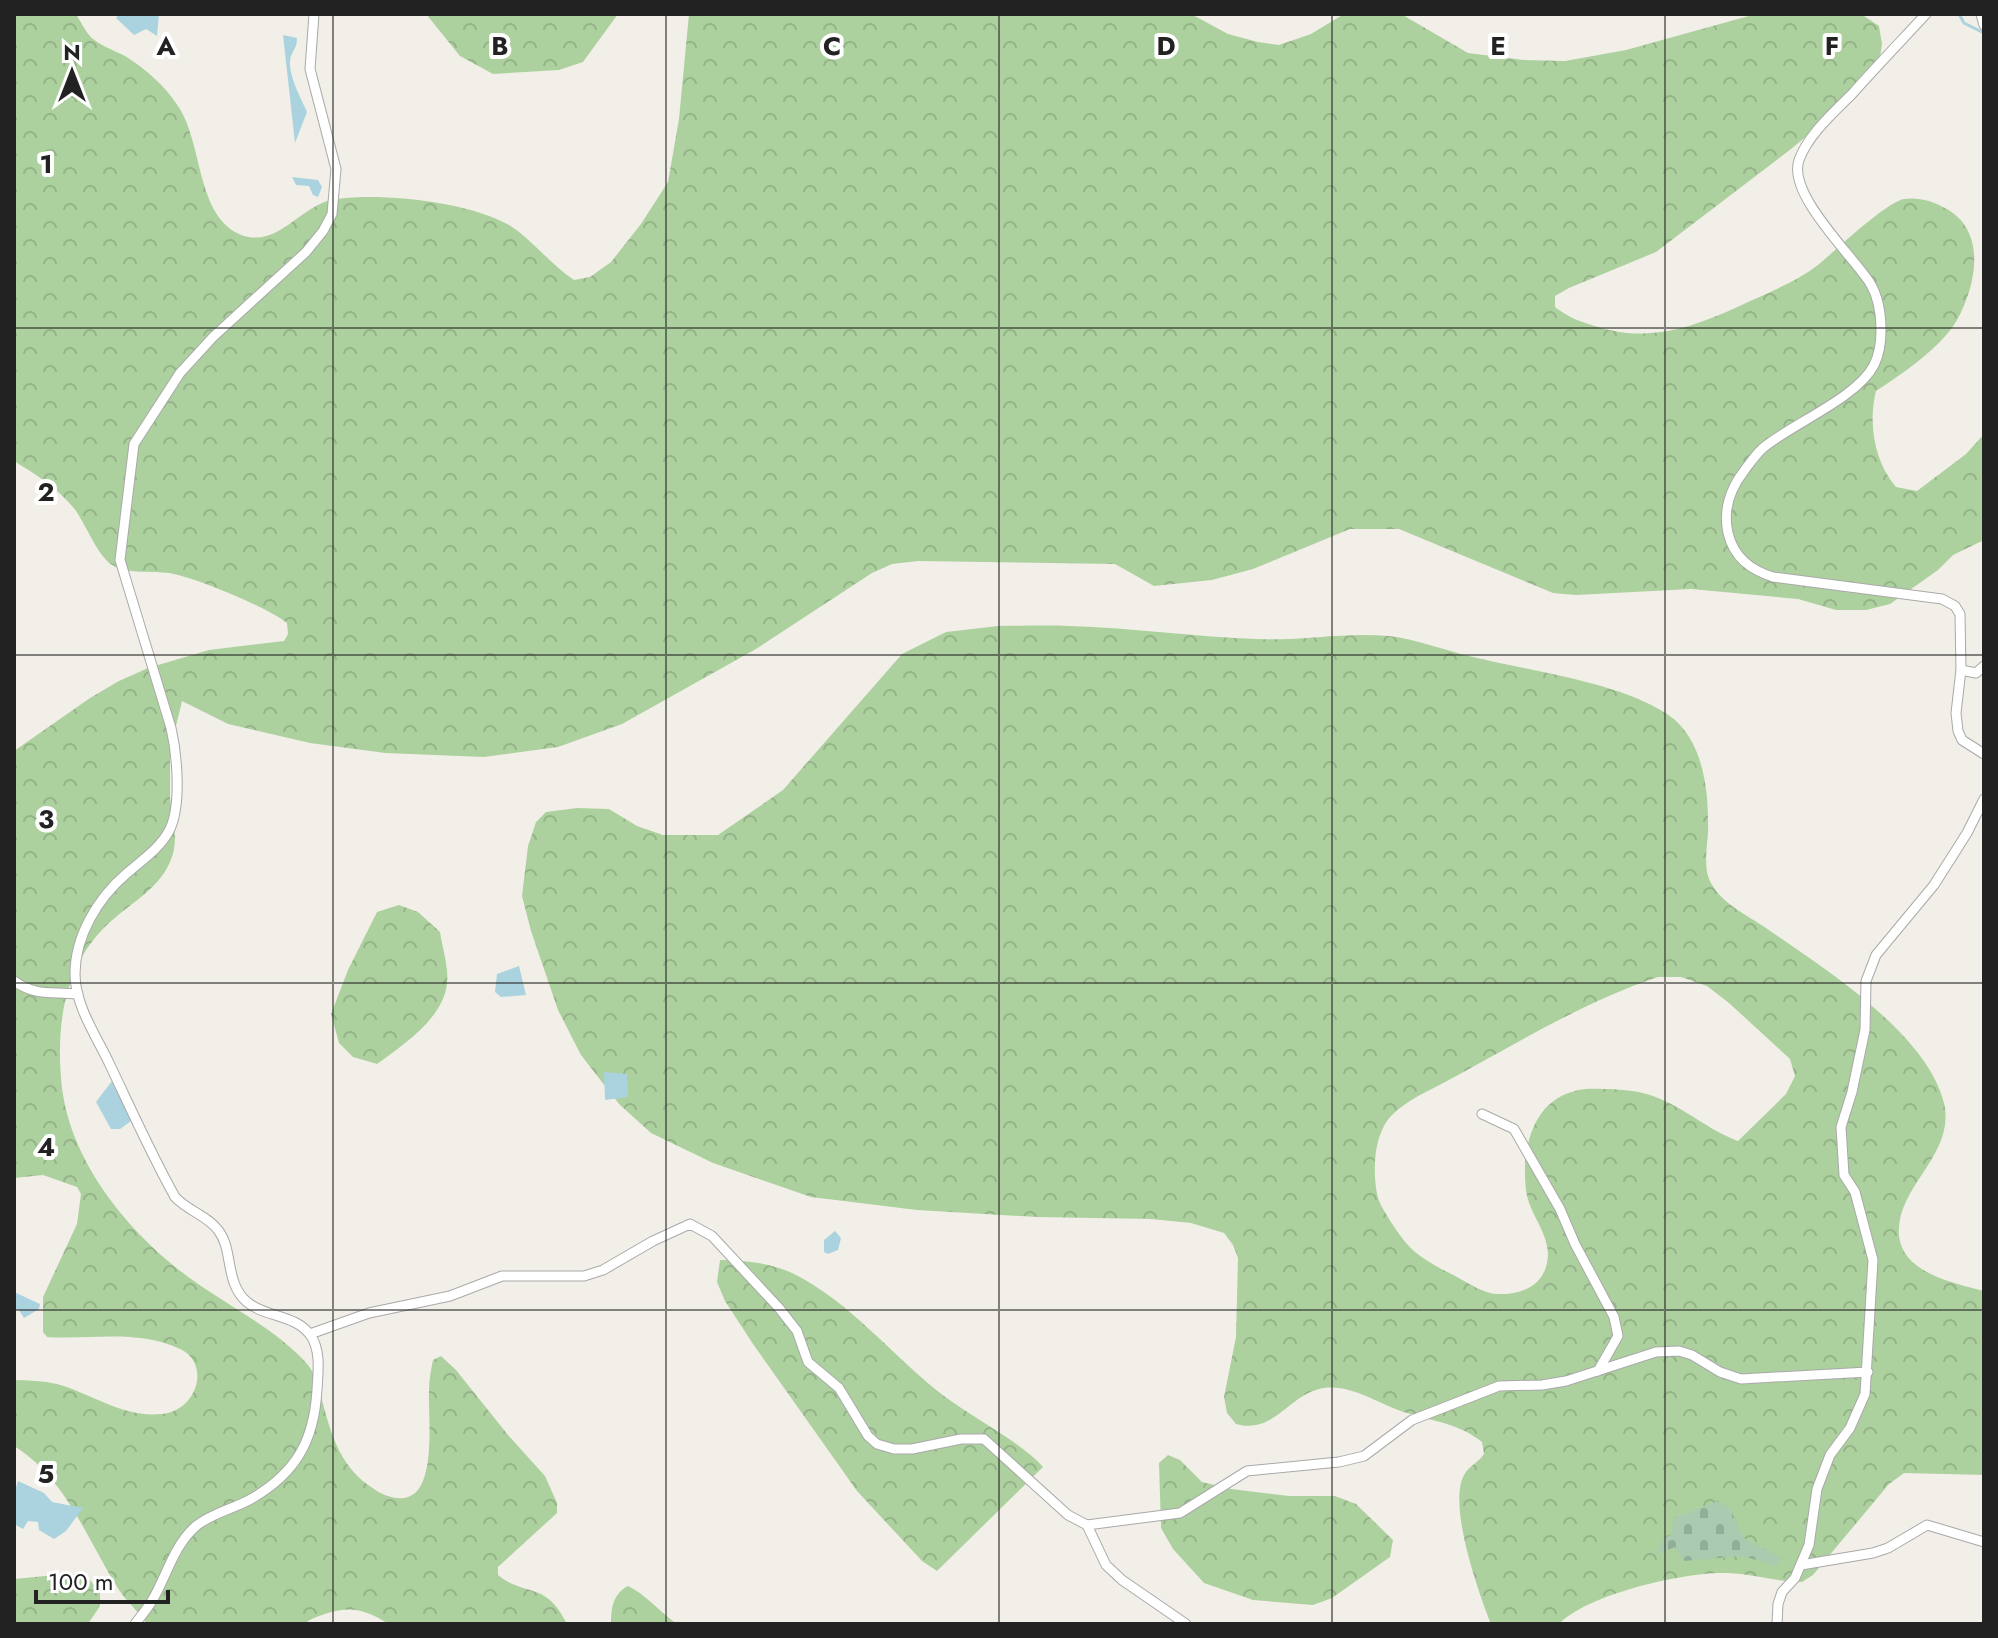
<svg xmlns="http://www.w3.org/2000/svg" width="1998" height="1638" font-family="Jost,sans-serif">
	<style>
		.forest { fill: url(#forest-crowns); fill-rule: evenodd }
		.cemetery { fill: url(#cemetery-stones) }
		.water { fill: #aad3df }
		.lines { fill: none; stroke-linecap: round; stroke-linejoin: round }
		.stream { stroke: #aad3df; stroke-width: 3 }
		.street-casing { stroke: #a9a9a9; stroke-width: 11 }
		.street { stroke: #fff; stroke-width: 9 }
		.grid { fill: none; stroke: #222; stroke-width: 2; stroke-opacity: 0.55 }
		.grid-label { font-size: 26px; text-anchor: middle; font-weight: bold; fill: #222; stroke: #fff; stroke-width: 8; stroke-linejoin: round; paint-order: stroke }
	</style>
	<defs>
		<pattern id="forest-crowns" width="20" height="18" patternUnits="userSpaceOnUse" patternTransform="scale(2)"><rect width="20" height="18" fill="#add19e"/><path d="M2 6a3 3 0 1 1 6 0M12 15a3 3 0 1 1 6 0" fill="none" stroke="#95b388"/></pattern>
		<pattern id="cemetery-stones" width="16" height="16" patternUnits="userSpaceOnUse" patternTransform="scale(2)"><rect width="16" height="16" fill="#aacbaf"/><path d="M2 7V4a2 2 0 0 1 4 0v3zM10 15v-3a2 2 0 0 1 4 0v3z" fill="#92ae96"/></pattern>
	</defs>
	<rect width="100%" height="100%" fill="#f2efe9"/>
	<g class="forest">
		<path d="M14,14h62c5,8 10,19 17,25 9,7 22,12 32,17 21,13 40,30 53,50 25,37 18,108 61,128 37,16 59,-26 92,-34 44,-9 153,2 188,32 19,15 34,34 55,48l16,-3 21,-15 30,-38 27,-42 11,-63 10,-105h502l37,20 30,8 21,3 32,-11 33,-20h57l67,39 56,7 41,1 61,-11 130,-36h105l18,12 3,18 -3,20 -17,26 -71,59 -135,103 -87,36 -14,8v11c16,12 24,14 43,20 55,17 101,-2 150,-25 24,-11 49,-21 70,-37 17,-14 68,-63 86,-66 15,-2 28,2 41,9 42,22 32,76 12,112 -15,27 -55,54 -81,71 -8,32 -2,70 20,96l21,4 49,-37 18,-20v106l-31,15 -15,15 -48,34 -24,6h-30l-38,-11 -107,-10 -115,6 -23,-2 -154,-64h-49l-97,40 -41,11 -58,6 -39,-22 -197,-3 -26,3 -20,9 -116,76 -134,75 -64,23 -74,10 -99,-4 -75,-10 -82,-19 -46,-23c-4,19 -11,40 -12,60 0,11 0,24 0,36 2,22 10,43 0,65 -11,25 -34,38 -54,55 -52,42 -61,108 -54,171 10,80 74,154 139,198 35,24 78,46 107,79 8,10 12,26 15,39 9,34 19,65 51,85 8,6 24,12 34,8 29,-9 20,-82 21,-107 0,-10 2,-20 4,-30l8,-4 15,14 52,65 37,41 12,27v10l-59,54v8c28,23 47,5 69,49h-178c-21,-13 -37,-19 -61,-11 -9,3 -17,5 -24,11h-157c-8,-12 -20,-22 -28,-34 -32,-50 -52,-111 -105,-144v-66c14,0 29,1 43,4 36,10 71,37 111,29 30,-7 42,-50 12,-64 -43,-20 -88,-9 -133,-12l-4,-5v-35l34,-73 4,-30 -4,-7 -34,-12 -29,3v-427l76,-53 29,-17 29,-13 61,-18 75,-9 4,-7 -1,-11c-20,-16 -93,-46 -118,-50 -17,-2 -40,1 -55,-7 -17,-8 -29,-46 -42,-60 -16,-19 -37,-32 -58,-45z"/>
		<polygon points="426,14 618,14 583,62 559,70 493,74 460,56"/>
		<path d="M998,626c24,0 48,-1 72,0 63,2 126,11 188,13 44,2 87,-7 131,-3 28,3 57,15 84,21 57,14 146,25 194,57 37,24 42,78 41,119 -1,14 -5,36 3,50 11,21 36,32 55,45 56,39 161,105 178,175 12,53 -49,83 -45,133 4,37 54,47 85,55v184l-80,-2 -15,11 -76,91 -11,7c-25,0 -49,-8 -74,-9 -41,-2 -141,21 -169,51h-68c-12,-30 -46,-125 -25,-152 5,-7 13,-10 18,-18l-2,-12c-22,-18 -49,-21 -75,-29 -25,-7 -55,-29 -83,-25 -35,5 -49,47 -88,36l-9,-11 -3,-16 12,-60 2,-79 -5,-13 -9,-12 -33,-10 -40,-4 -114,-2 -120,-7 -106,-13 -98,-34 -62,-30 -32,-29 -38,-49 -23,-45 -27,-79 -9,-35 6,-50 8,-24 10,-10 31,-4 32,1 28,17 26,9h55l65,-45 119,-136 44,-22zM1658,977h23l26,9 22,17 61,56 5,17 -9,18 -48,47c-30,-11 -54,-34 -85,-45 -14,-5 -33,-7 -48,-7 -10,0 -21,-1 -30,2 -43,10 -54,60 -49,99 3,26 27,46 21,73 -5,25 -29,32 -51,31 -13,-1 -28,-11 -39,-17 -17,-9 -37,-18 -50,-33 -8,-9 -26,-36 -29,-46 -5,-21 -5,-52 6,-72 11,-21 43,-34 63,-45 69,-37 136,-79 211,-104z"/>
		<path d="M399,905l19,7 22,20c2,15 9,35 7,51 -3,35 -44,62 -70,81l-24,-7 -14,-14 -8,-29 17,-44 29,-58z"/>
		<path d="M720,1260c22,0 51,3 72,13 58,28 101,84 152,123 29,22 77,46 99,71l-106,104 -15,-10 -65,-70 -104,-147 -28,-43 -8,-19z"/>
		<polygon points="1168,1455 1180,1460 1202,1482 1231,1489 1289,1496 1335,1496 1356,1504 1393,1540 1390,1557 1332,1598 1313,1605 1253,1600 1204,1583 1173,1549 1161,1528 1159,1463"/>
		<polygon points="66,1574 81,1574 90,1580 100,1593 100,1606 88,1624 14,1624 14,1579"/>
		<path d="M628,1586c16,7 33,27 49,38h-66c0,-16 2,-30 17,-38z"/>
	</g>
	<polygon class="cemetery" points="1718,1501 1730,1509 1745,1539 1781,1558 1776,1566 1743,1556 1683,1561 1675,1547 1655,1555 1664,1538 1671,1535 1674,1518"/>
	<g class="water">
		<polygon points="119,14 159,14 157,36 146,29 134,35 116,18"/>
		<path d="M283,35l14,3c0,9 -3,11 -6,18 -5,16 10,42 16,56l-12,31z"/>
		<polygon points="292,177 318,180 322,187 318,197 313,195 309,186 296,185"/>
		<polygon points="519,966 526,995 501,997 495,992 497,974"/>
		<polygon points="604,1072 627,1074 628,1097 605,1100"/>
		<polygon points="112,1081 131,1121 120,1129 111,1129 96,1102"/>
		<polygon points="835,1231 841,1238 838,1250 828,1254 824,1252 824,1240"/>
		<polygon points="14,1292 40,1304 39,1309 24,1318 19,1310 14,1309"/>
		<polygon points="18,1481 44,1493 52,1502 83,1508 66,1531 54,1539 39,1530 38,1522 28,1521 23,1529 14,1524 14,1494"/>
	</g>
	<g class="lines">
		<polyline class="stream" points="1959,14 1964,23 1984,33"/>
		<g class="street-casing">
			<g id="street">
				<path d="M1926,14c-25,27 -50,53 -74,80 -19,19 -44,41 -53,66 -12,34 53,95 71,123 9,15 11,30 11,47 0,12 -1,23 -7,35 -17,33 -81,58 -111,83 -7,6 -13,15 -19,23 -14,18 -21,40 -16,62 6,25 23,37 45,44l169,22 13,7 5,8 1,56 -5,43 2,18 4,9 22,14"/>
				<polyline points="1981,14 1984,25"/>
				<polyline points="1961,670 1976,673 1984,666"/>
				<path d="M14,981c23,16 37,10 64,13"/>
				<polyline points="1482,1114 1514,1129 1560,1209 1575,1244 1614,1317 1618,1336 1598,1371"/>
				<polyline points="310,1334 369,1313 450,1296 502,1276 584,1276 603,1270 653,1241 690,1224 712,1236 779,1308 797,1331 808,1362 839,1388 868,1436 877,1444 894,1449 912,1449 961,1439 984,1439 1068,1515 1087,1525 1180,1513 1247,1471 1339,1462 1364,1456 1412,1420 1499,1386 1542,1385 1566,1381 1656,1352 1679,1351 1692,1355 1720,1372 1741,1379 1868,1372"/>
				<polyline points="1087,1525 1106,1565 1122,1580 1186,1624"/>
				<polyline points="1801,1565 1873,1553 1888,1548 1927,1525 1984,1542"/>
				<path d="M135,1624c6,-8 13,-16 18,-25 14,-24 21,-54 43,-73 16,-13 37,-17 55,-27 45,-26 63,-58 66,-109 1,-18 4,-39 -6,-54 -15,-22 -45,-18 -64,-34 -23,-20 -13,-52 -29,-72 -10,-14 -30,-19 -43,-33 -24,-43 -44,-88 -65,-132 -13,-28 -35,-59 -35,-91 0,-38 23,-76 51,-100 16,-14 33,-25 43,-43 13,-25 8,-77 2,-103l-51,-168 14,-116 46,-71 33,-36 93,-85 17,-21 9,-17 4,-45 -26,-100 4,-55"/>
				<polyline points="1777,1624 1778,1604 1782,1592 1795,1578 1809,1545 1817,1489 1830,1455 1850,1428 1865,1394 1873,1260 1855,1192 1844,1175 1841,1127 1852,1092 1865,1030 1866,981 1876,955 1934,885 1967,833 1984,799"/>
			</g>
		</g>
		<use href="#street" class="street"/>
	</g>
	<path class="grid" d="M333,14v1610M666,14v1610M999,14v1610M1332,14v1610M1665,14v1610M14,328h1970M14,655h1970M14,983h1970M14,1310h1970"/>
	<g class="grid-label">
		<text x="166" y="55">A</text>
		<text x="500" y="55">B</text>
		<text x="832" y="55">C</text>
		<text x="1166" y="55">D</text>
		<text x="1498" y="55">E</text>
		<text x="1832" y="55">F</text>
		<text x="46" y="173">1</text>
		<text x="46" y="501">2</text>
		<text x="46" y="828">3</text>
		<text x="46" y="1156">4</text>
		<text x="46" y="1483">5</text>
	</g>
	<rect width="1998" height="1638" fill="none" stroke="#222222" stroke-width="32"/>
	<g transform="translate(72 72)" stroke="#ffffff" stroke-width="6" paint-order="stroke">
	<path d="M0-6L14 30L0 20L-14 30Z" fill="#222222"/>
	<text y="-12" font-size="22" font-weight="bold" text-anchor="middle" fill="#222222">N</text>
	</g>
	<path d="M36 1590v12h132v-12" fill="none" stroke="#222222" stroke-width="4"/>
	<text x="48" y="1590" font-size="24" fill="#222222" stroke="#ffffff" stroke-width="6" paint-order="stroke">100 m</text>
</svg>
